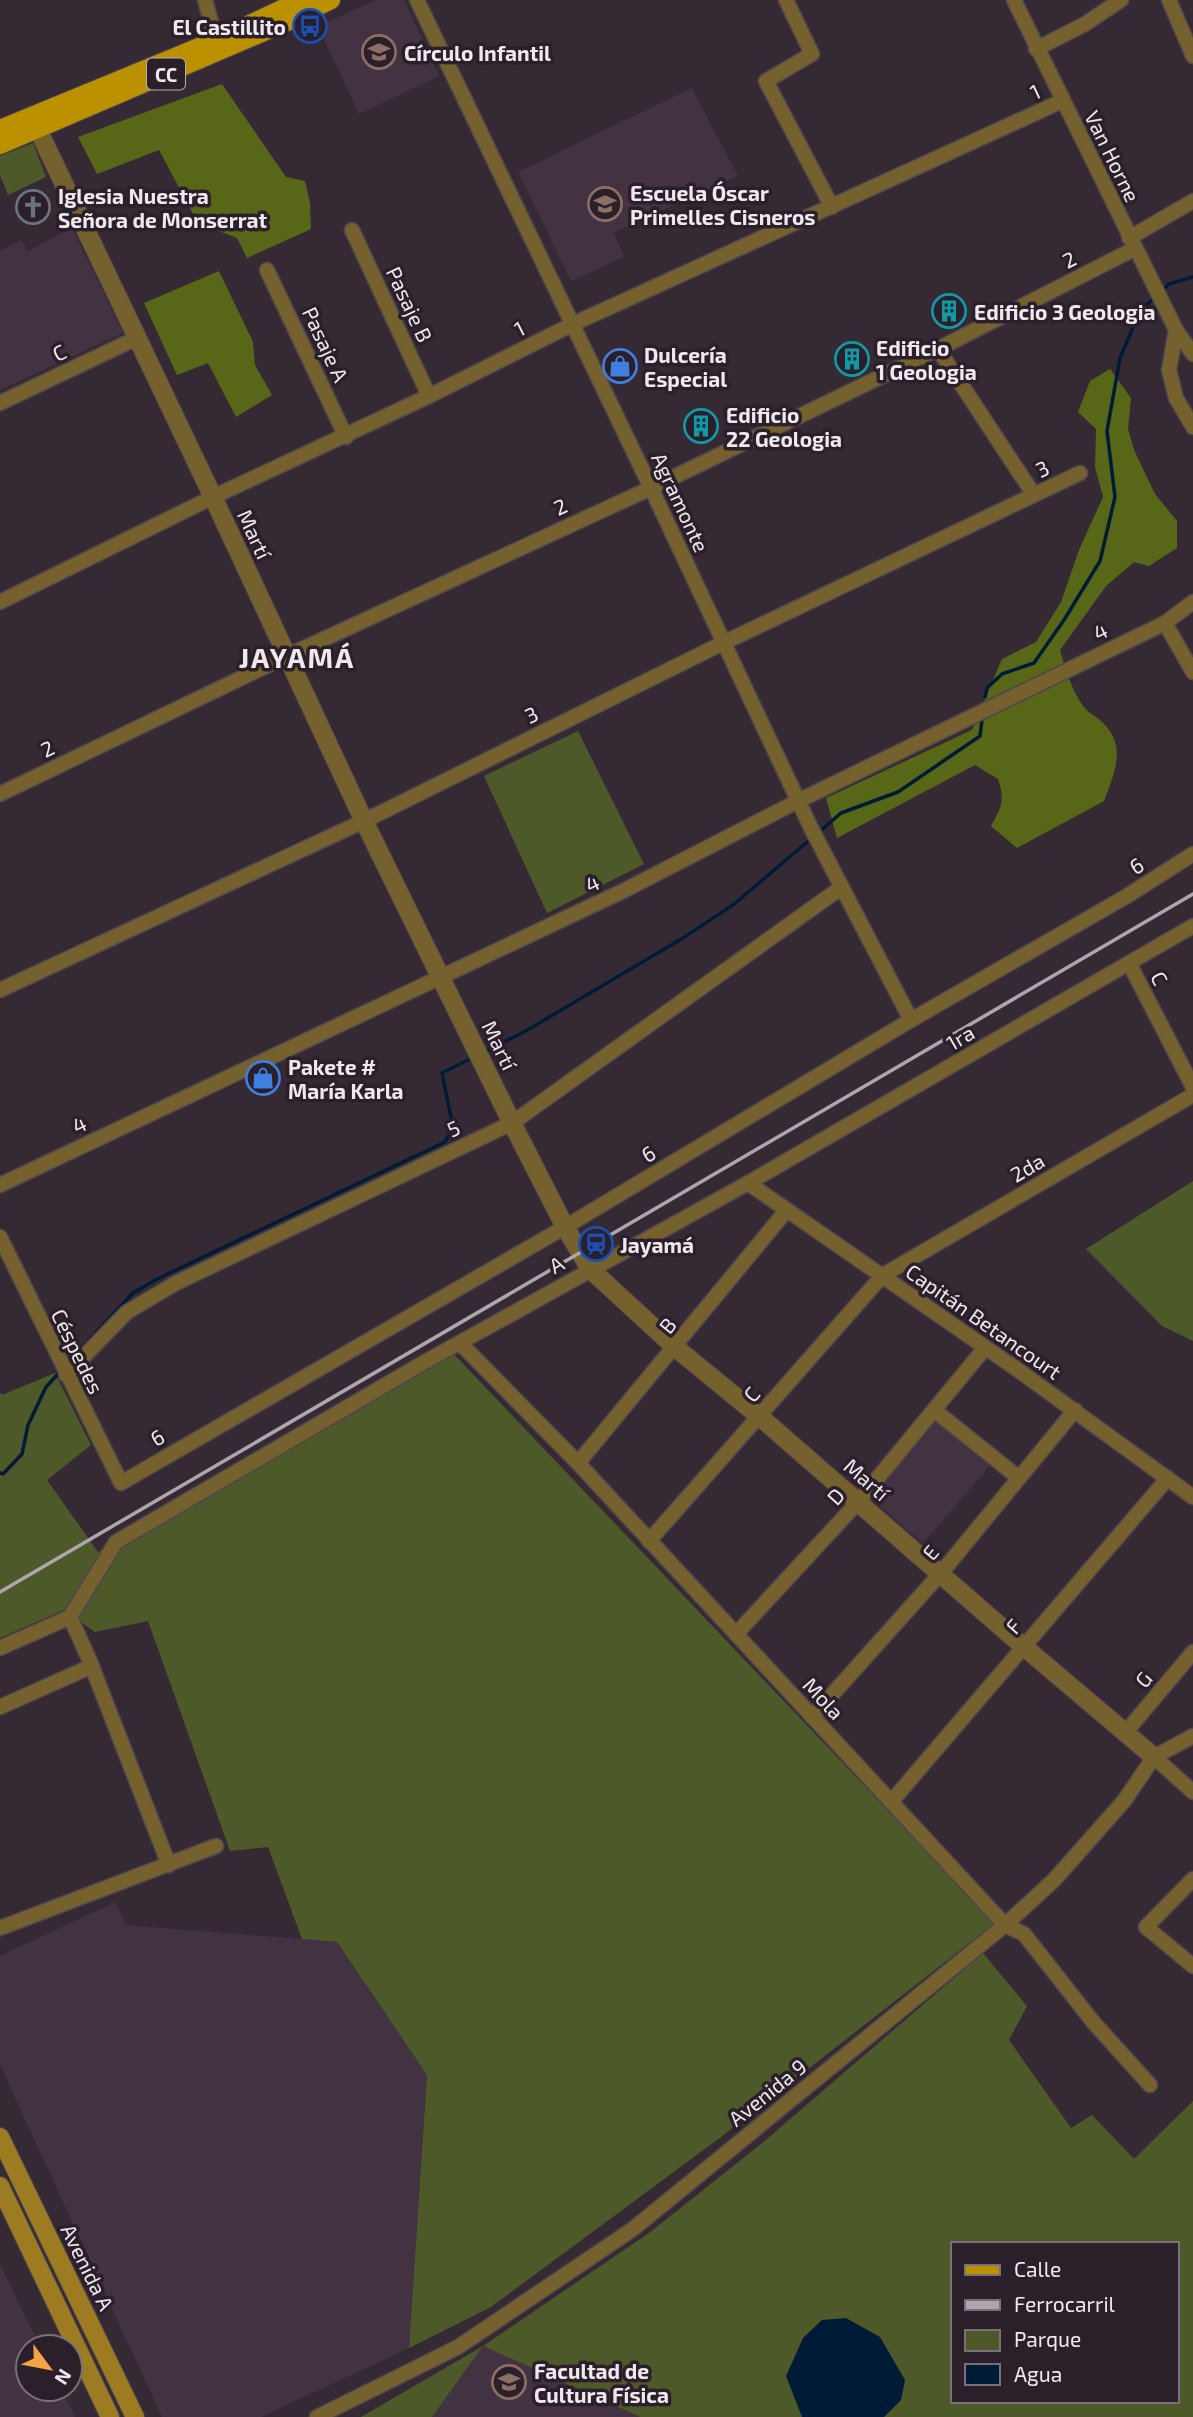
<svg xmlns="http://www.w3.org/2000/svg" width="1193" height="2417" font-family="'Exo 2',sans-serif">
	<style>
		.built { fill: #433241 }
		.green { fill: #4e592a; fill-rule: evenodd }
		.forest { fill: #586717 }
		.water { fill: #001b35 }
		.lines { fill: none; stroke-linecap: round; stroke-linejoin: round }
		.stream { stroke: #001b35; stroke-width: 3.5 }
		.minor-casing { stroke: #4f454e; stroke-width: 17 }
		.tertiary-casing { stroke: #4f454e; stroke-width: 20 }
		.secondary-casing { stroke: #4f454e; stroke-width: 20 }
		.primary-casing { stroke: #4f454e; stroke-width: 20 }
		.minor { stroke: #75612e; stroke-width: 14 }
		.tertiary { stroke: #75612e; stroke-width: 18 }
		.secondary { stroke: #9d7c21; stroke-width: 18 }
		.primary { stroke: #bb9100; stroke-width: 18 }
		.rail { stroke: #aea5ad; stroke-width: 3.5 }
		.labels { text-anchor: middle; dominant-baseline: central; stroke-width: 7; stroke-linejoin: round; paint-order: stroke }
		.shield { fill: #2b202a; stroke: #b5acb4; stroke-width: 2 }
		.shield-label { font-size: 19px; font-weight: bold; fill: #f0e8ef }
		.poi-label { font-size: 21px; font-weight: bold; fill: #f0e8ef; stroke: #2b202a; text-anchor: start }
		.street-label { font-size: 21px; fill: #f0e8ef; stroke: #2b202a }
		.district-label { font-size: 28px; font-weight: bold; letter-spacing: 2px; fill: #f0e8ef; stroke: #2b202a }
	</style>
	<rect width="100%" height="100%" fill="#352a34"/>
	<g class="built">
		<polygon points="375,0 404,0 439,76 359,114 318,27"/>
		<polygon points="692,88 738,176 614,232 624,257 571,281 518,172"/>
		<polygon points="72,228 123,333 0,390 0,251 21,240 28,251"/>
		<polygon points="935,1421 990,1466 923,1543 872,1499"/>
		<polygon points="115,1902 126,1925 337,1942 427,2075 409,2348 261,2417 162,2417 0,2065 0,1956"/>
		<polygon points="0,2265 40,2347 28,2347 28,2389 61,2389 75,2417 0,2417"/>
		<polygon points="483,2346 640,2417 432,2417"/>
	</g>
	<g class="green">
		<polygon points="33,143 46,177 8,195 0,175 0,156"/>
		<polygon points="578,731 644,864 547,913 484,776"/>
		<polygon points="1193,1181 1193,1341 1162,1326 1086,1249"/>
		<polygon points="449,1349 995,1923 721,2137 491,2307 409,2348 427,2075 337,1942 302,1939 268,1847 230,1851 148,1621 95,1632 64,1610 0,1638 0,1393 2,1395 55,1373 91,1445 47,1480 98,1552"/>
		<path d="M983,1953l44,53 -18,34 62,88 21,-13 42,44 59,-58v316h-553l-157,-71 -51,71h-71l122,-71 166,-113 112,-89zM953,2244h224v157h-224z"/>
	</g>
	<g class="forest">
		<polygon points="222,84 286,177 305,181 310,203 311,229 247,258 237,238 198,223 159,150 97,174 78,137"/>
		<polygon points="219,271 253,342 255,365 272,395 236,417 208,363 177,375 144,303"/>
		<path d="M1110,369l21,29 -3,31 6,21 21,44 22,27v27l-28,18 -15,-4 -28,24 -46,64c6,20 11,39 23,56 6,8 15,11 21,18 23,23 10,50 0,77l-87,47 -26,-22c11,-20 14,-25 7,-47l-23,-14 -138,73 -11,-40 146,-68 30,-71 34,-17 25,-40 18,-52 24,-53 -8,-30 1,-38 -18,-17 12,-31z"/>
	</g>
	<polygon class="water" points="846,2318 880,2337 905,2380 901,2400 884,2417 802,2417 786,2376 803,2338 822,2320"/>
	<g class="lines">
		<g class="stream">
			<polyline points="1161,292 1169,284 1193,277"/>
			<polyline points="985,697 987,688 1002,674 1034,663 1064,620 1100,561 1115,497 1107,431 1120,358 1140,311 1155,297"/>
			<polyline points="818,833 841,813 898,792 980,736 982,720"/>
			<polyline points="482,1053 524,1032 683,938 733,905 812,838"/>
			<polyline points="68,1363 133,1293 157,1279 445,1142 453,1127 442,1073 472,1058"/>
			<polyline points="0,1473 3,1474 22,1454 28,1425 46,1387 60,1372"/>
		</g>
		<g class="minor-casing">
			<g id="minor">
				<polyline points="205,0 216,40"/>
				<polyline points="417,0 651,488 811,828 911,1020"/>
				<polyline points="786,0 812,54 766,81 832,207"/>
				<polyline points="1014,0 1176,330 1169,370 1176,398 1193,427"/>
				<polyline points="1169,0 1193,56"/>
				<polyline points="1036,49 1085,24 1121,0"/>
				<polyline points="352,230 429,396"/>
				<polyline points="1129,238 1193,201"/>
				<polyline points="267,270 346,437"/>
				<polyline points="1176,330 1193,354"/>
				<polyline points="938,349 1034,495"/>
				<polyline points="0,403 137,338"/>
				<polyline points="0,602 213,497 429,396 573,324 1062,101"/>
				<polyline points="1165,623 1193,672"/>
				<polyline points="0,794 287,656 651,488 938,349 1134,249"/>
				<polyline points="1129,963 1193,1087"/>
				<polyline points="0,990 364,821 723,643 1080,473"/>
				<polyline points="748,1183 1018,1370 1193,1497"/>
				<polyline points="0,1185 623,891 798,801 1165,623 1193,602"/>
				<polyline points="0,1237 121,1483 565,1227 911,1020 1127,896 1193,854"/>
				<polyline points="460,1343 578,1463 1005,1925 1024,1934 1094,2023 1150,2085"/>
				<polyline points="66,1375 127,1312 176,1283 512,1123 842,887"/>
				<polyline points="934,1410 1019,1478"/>
				<polyline points="578,1463 786,1211"/>
				<polyline points="649,1541 883,1275 1193,1095"/>
				<polyline points="70,1617 89,1659 169,1865"/>
				<polyline points="736,1634 858,1502 985,1348"/>
				<polyline points="0,1648 70,1617 116,1542 423,1363 748,1183 1193,926"/>
				<polyline points="0,1707 92,1666"/>
				<polyline points="812,1717 941,1573 1075,1410"/>
				<polyline points="1125,1733 1193,1652"/>
				<polyline points="1154,1757 1193,1792"/>
				<polyline points="891,1802 1168,1478"/>
				<polyline points="1193,1879 1146,1927 1193,1966"/>
				<polyline points="0,1928 216,1846"/>
				<polyline points="317,2417 458,2347 633,2229 1005,1925 1054,1880 1124,1801 1154,1757 1193,1736"/>
			</g>
		</g>
		<g class="tertiary-casing">
			<polyline id="tertiary" points="32,117 213,497 364,821 512,1123 565,1227 590,1269 676,1348 759,1416 1023,1646 1154,1757"/>
		</g>
		<g class="secondary-casing">
			<g id="secondary">
				<polyline points="0,2137 135,2417"/>
				<polyline points="0,2186 110,2417"/>
			</g>
		</g>
		<g class="primary-casing">
			<g id="primary">
				<polyline points="0,129 216,40 301,0"/>
				<polyline points="0,145 287,22 331,0"/>
			</g>
		</g>
		<use href="#minor" class="minor"/>
		<use href="#tertiary" class="tertiary"/>
		<use href="#secondary" class="secondary"/>
		<use href="#primary" class="primary"/>
		<polyline class="rail" points="0,1592 1193,894"/>
	</g>
	<defs>
		<g id="bus-ring" transform="scale(1.75)"><circle r="9.5" fill="#2b202a" stroke="#1a4fb4" stroke-width="1.5"/><path d="M-5-6H5V4H4V6H2V4H-2V6H-4V4H-5ZM-3.5-4V0h7V-4ZM-3.5 1.2v1.5H-2V1.2ZM2 1.2v1.5H3.5V1.2Z" fill="#1a4fb4"/></g>
		<g id="school-ring" transform="scale(1.75)"><circle r="9.5" fill="#2b202a" stroke="#8d6e63" stroke-width="1.5"/><path d="M0-5L7-2L0 1L-7-2ZM-4 1L0 2.5L4 1V4Q0 6-4 4Z" fill="#8d6e63"/></g>
		<g id="church-ring" transform="scale(1.75)"><circle r="9.5" fill="#2b202a" stroke="#6b7280" stroke-width="1.5"/><path d="M-1.2-6h2.4v3.5h3.3v2.4h-3.3V6h-2.4V-.1h-3.3v-2.4h3.3Z" fill="#6b7280"/></g>
		<g id="building-ring" transform="scale(1.75)"><circle r="9.5" fill="#2b202a" stroke="#0f9aa8" stroke-width="1.5"/><path d="M-4-6H4V6H1V3H-1V6H-4ZM-2.5-4.3h1.7v1.8h-1.7ZM.8-4.3h1.7v1.8H.8ZM-2.5-1h1.7V.8h-1.7ZM.8-1h1.7V.8H.8Z" fill="#0f9aa8"/></g>
		<g id="shop-ring" transform="scale(1.75)"><circle r="9.5" fill="#2b202a" stroke="#3f7fe0" stroke-width="1.5"/><path d="M-5-2.5h2.3a2.7 3.5 0 0 1 5.4 0H5L5.5 6h-11ZM-1.5-2.5h3a1.5 2.3 0 0 0-3 0Z" fill="#3f7fe0"/></g>
		<g id="station-ring" transform="scale(1.75)"><circle r="9.5" fill="#2b202a" stroke="#1a4fb4" stroke-width="1.5"/><path d="M-3-6H3Q5-6 5-4V2Q5 4 3 4L4.5 6H3L1.5 4h-3L-3 6H-4.5L-3 4Q-5 4-5 2V-4Q-5-6-3-6ZM-3.5-4v3h7v-3ZM-3.5 1v1.5H-2V1ZM2 1v1.5H3.5V1Z" fill="#1a4fb4"/></g>
		<g id="university-ring" transform="scale(1.75)"><circle r="9.5" fill="#2b202a" stroke="#8d6e63" stroke-width="1.5"/><path d="M0-5L7-2L0 1L-7-2ZM-4 1L0 2.5L4 1V4Q0 6-4 4Z" fill="#8d6e63"/></g>
	</defs>
	<g fill-rule="evenodd">
		<use href="#bus-ring" x="310" y="26"/>
		<use href="#school-ring" x="379" y="52"/>
		<use href="#school-ring" x="605" y="204"/>
		<use href="#church-ring" x="33" y="207"/>
		<use href="#building-ring" x="949" y="311"/>
		<use href="#building-ring" x="852" y="359"/>
		<use href="#shop-ring" x="620" y="366"/>
		<use href="#building-ring" x="701" y="426"/>
		<use href="#shop-ring" x="263" y="1078"/>
		<use href="#station-ring" x="596" y="1244"/>
		<use href="#university-ring" x="509" y="2382"/>
	</g>
	<g class="labels">
		<rect class="shield" x="147" y="58.5" width="38" height="31" rx="5"/>
		<g class="shield-label">
			<text x="166" y="74">CC</text>
		</g>
		<g class="poi-label">
			<text x="286" y="26" text-anchor="end">El Castillito</text>
			<text x="404" y="52">Círculo Infantil</text>
			<text x="630" y="192">Escuela Óscar<tspan x="630" dy="24">Primelles Cisneros</tspan></text>
			<text x="58" y="195">Iglesia Nuestra<tspan x="58" dy="24">Señora de Monserrat</tspan></text>
			<text x="974" y="311">Edificio 3 Geologia</text>
			<text x="876" y="347">Edificio<tspan x="876" dy="24">1 Geologia</tspan></text>
			<text x="644" y="354">Dulcería<tspan x="644" dy="24">Especial</tspan></text>
			<text x="726" y="414">Edificio<tspan x="726" dy="24">22 Geologia</tspan></text>
			<text x="288" y="1066">Pakete #<tspan x="288" dy="24">María Karla</tspan></text>
			<text x="620" y="1244">Jayamá</text>
			<text x="534" y="2370">Facultad de<tspan x="534" dy="24">Cultura Física</tspan></text>
		</g>
		<g class="street-label">
			<text transform="translate(1035 91) rotate(-25)">1</text>
			<text transform="translate(1113 156) rotate(64)">Van Horne</text>
			<text transform="translate(1069 259) rotate(-27)">2</text>
			<text transform="translate(410 304) rotate(65)">Pasaje B</text>
			<text transform="translate(519 328) rotate(-27)">1</text>
			<text transform="translate(326 344) rotate(65)">Pasaje A</text>
			<text transform="translate(59 352) rotate(-26)">C</text>
			<text transform="translate(1042 468) rotate(-26)">3</text>
			<text transform="translate(681 502) rotate(65)">Agramonte</text>
			<text transform="translate(560 506) rotate(-25)">2</text>
			<text transform="translate(255 534) rotate(65)">Martí</text>
			<text transform="translate(1100 631) rotate(-26)">4</text>
			<text transform="translate(531 714) rotate(-26)">3</text>
			<text transform="translate(47 748) rotate(-26)">2</text>
			<text transform="translate(1136 865) rotate(-32)">6</text>
			<text transform="translate(592 883) rotate(-25)">4</text>
			<text transform="translate(1160 978) rotate(63)">C</text>
			<text transform="translate(960 1037) rotate(-30)">1ra</text>
			<text transform="translate(500 1045) rotate(64)">Martí</text>
			<text transform="translate(79 1124) rotate(-25)">4</text>
			<text transform="translate(453 1128) rotate(-26)">5</text>
			<text transform="translate(648 1153) rotate(-31)">6</text>
			<text transform="translate(1027 1167) rotate(-30)">2da</text>
			<text transform="translate(556 1264) rotate(-29)">A</text>
			<text transform="translate(984 1321) rotate(35)">Capitán Betancourt</text>
			<text transform="translate(667 1325) rotate(-51)">B</text>
			<text transform="translate(78 1351) rotate(64)">Céspedes</text>
			<text transform="translate(751 1394) rotate(-49)">C</text>
			<text transform="translate(157 1437) rotate(-30)">6</text>
			<text transform="translate(867 1479) rotate(41)">Martí</text>
			<text transform="translate(835 1496) rotate(-48)">D</text>
			<text transform="translate(930 1552) rotate(-50)">E</text>
			<text transform="translate(1013 1626) rotate(-49)">F</text>
			<text transform="translate(1143 1679) rotate(-50)">G</text>
			<text transform="translate(824 1698) rotate(47)">Mola</text>
			<text transform="translate(767 2092) rotate(-39)">Avenida 9</text>
			<text transform="translate(88 2267) rotate(64)">Avenida A</text>
		</g>
		<g class="district-label">
			<text x="297" y="657">JAYAMÁ</text>
		</g>
	</g>
	<rect x="951" y="2242" width="228" height="161" fill="#2b202a" stroke="#7a7079" stroke-width="2"/>
	<rect x="965" y="2265" width="35" height="10" fill="#bb9100" stroke="#7a7079" stroke-width="2"/>
	<text x="1014" y="2277" font-size="21" fill="#f0e8ef">Calle</text>
	<rect x="965" y="2300" width="35" height="10" fill="#aea5ad" stroke="#7a7079" stroke-width="2"/>
	<text x="1014" y="2312" font-size="21" fill="#f0e8ef">Ferrocarril</text>
	<rect x="965" y="2330" width="35" height="21" fill="#4e592a" stroke="#7a7079" stroke-width="2"/>
	<text x="1014" y="2347" font-size="21" fill="#f0e8ef">Parque</text>
	<rect x="965" y="2364" width="35" height="21" fill="#001b35" stroke="#7a7079" stroke-width="2"/>
	<text x="1014" y="2382" font-size="21" fill="#f0e8ef">Agua</text>
	<g transform="translate(49 2368) rotate(122)"><circle r="33" fill="#2b202a" stroke="#7a7079" stroke-width="2"/>
	<path d="M0-5L12 26L0 18L-12 26Z" fill="#f3a443"/>
	<text y="-10" font-size="19" font-weight="bold" text-anchor="middle" fill="#f0e8ef">N</text>
	</g>
</svg>
